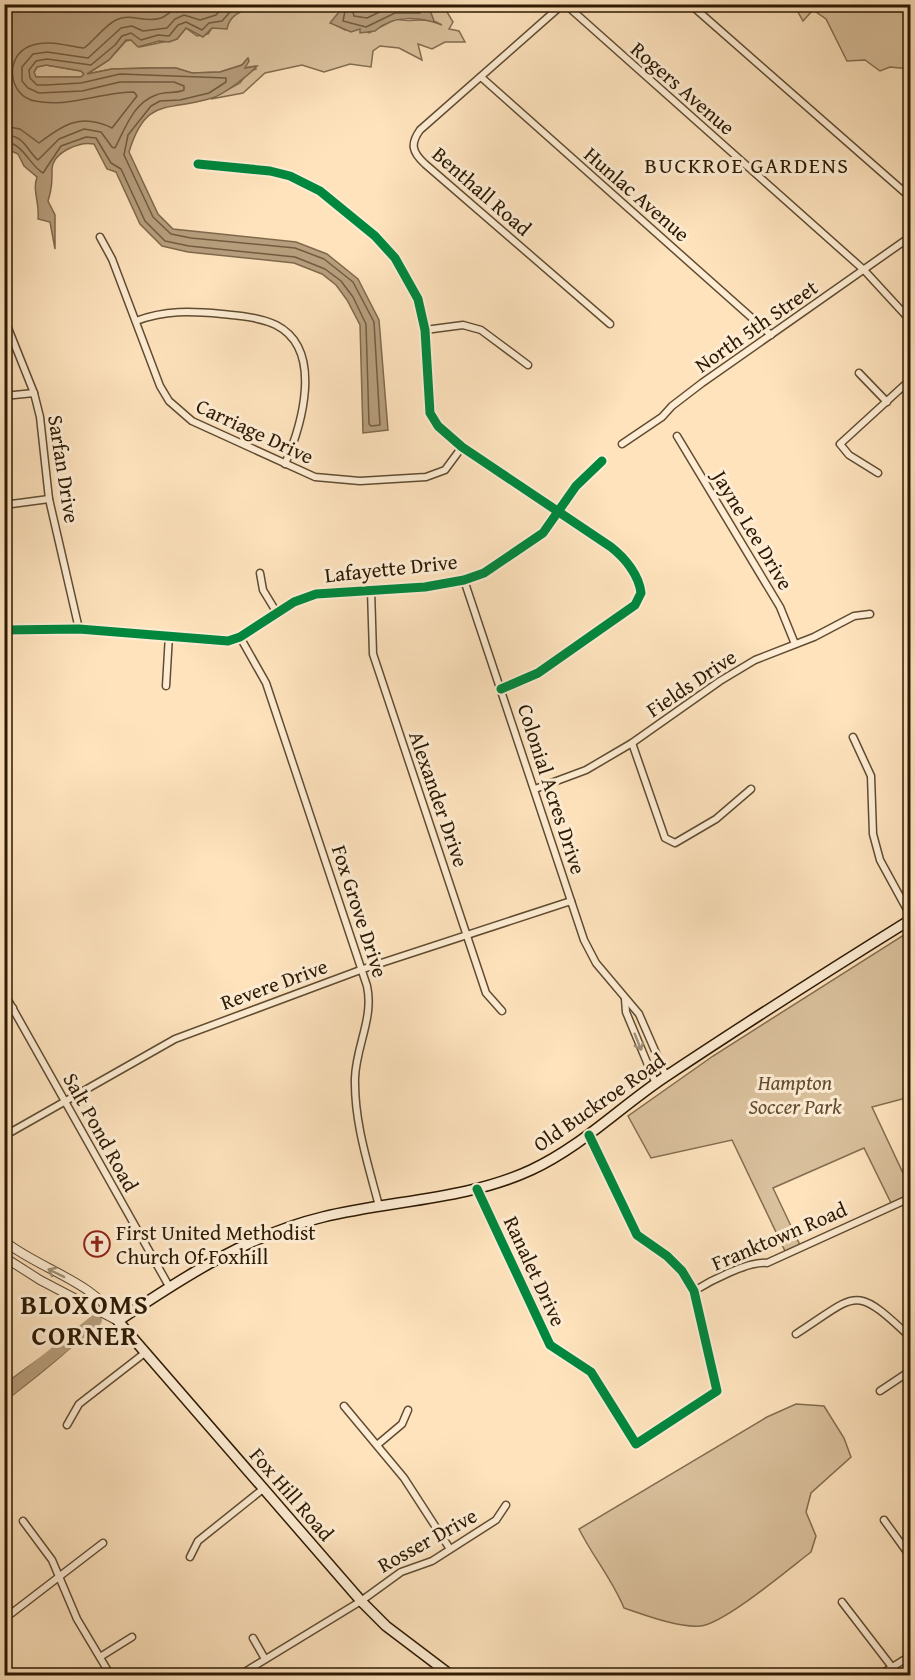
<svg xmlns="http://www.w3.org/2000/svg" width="915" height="1680" font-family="'Gentium Book Plus',serif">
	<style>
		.green { fill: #dac19d; stroke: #836d50; stroke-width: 1.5 }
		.water { fill: #b79e7d; stroke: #7f694c; stroke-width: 1.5; fill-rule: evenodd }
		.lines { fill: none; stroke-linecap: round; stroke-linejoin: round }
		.shore { stroke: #725c40; stroke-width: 1.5 }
		.river { stroke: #b79e7d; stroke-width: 12 }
		.minor-casing { stroke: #604c31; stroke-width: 9 }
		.tertiary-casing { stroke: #604c31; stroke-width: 10 }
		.secondary-casing { stroke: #2c1902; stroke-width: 12 }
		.minor { stroke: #feedd4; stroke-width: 6 }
		.tertiary { stroke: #feedd4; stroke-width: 8 }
		.secondary { stroke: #feedd4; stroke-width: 9 }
		.cycleway-casing { stroke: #feedd4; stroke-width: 13 }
		.cycleway { stroke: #00873e; stroke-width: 9 }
		.oneway { stroke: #a08e76 }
		.labels { text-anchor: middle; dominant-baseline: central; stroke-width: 6; stroke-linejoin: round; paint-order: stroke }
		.street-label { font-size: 21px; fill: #2c1902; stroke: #feedd4 }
		.park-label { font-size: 21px; font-style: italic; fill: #604b30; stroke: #feedd4 }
		.poi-label { font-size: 21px; fill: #2c1902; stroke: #feedd4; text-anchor: start }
		.neighbourhood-label { font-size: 22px; letter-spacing: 1.5px; fill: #2c1902; stroke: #feedd4 }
		.district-label { font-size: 27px; font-weight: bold; letter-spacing: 1.5px; fill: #2c1902; stroke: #feedd4 }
	</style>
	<rect width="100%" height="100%" fill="#fee3bd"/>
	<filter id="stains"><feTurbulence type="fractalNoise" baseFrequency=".00333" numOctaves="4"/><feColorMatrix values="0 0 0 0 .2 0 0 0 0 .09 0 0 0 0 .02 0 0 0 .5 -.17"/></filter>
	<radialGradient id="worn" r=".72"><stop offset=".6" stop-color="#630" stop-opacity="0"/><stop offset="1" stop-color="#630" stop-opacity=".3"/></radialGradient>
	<g class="green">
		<path d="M253,5h24l9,4 47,-4 6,7 -3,13 9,5 16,-1 8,4 27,-14c13,4 26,-2 38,3l-6,-17h15l10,17 -4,7 10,2 6,11h-20l-13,7 -14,-5 4,16 -23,-12 -19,-2 -7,5 -2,16 -21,-3 -26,8 -22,-7 -37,8 -22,20 -32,6 29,-16 8,-11 8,-3 -1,-3 -11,2 3,-9 -5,6 -22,7 -28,1 -16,-5h-26l-38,1 -25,5 22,-14 17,-19 5,-1 9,7 37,-8 9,-11 11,8 11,-2 4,-6 14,-1c6,-15 17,-15 27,-22z"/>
		<polygon points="794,5 907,5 910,9 910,69 890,67 880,71 865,60 847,61 826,19 813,10 803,21"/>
		<polygon points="46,65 81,71 84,74 81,77 35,77 34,72 37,67"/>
		<polygon points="910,931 910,1097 872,1107 910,1188 910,1194 891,1203 864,1148 773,1188 800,1245 785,1251 732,1140 651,1158 628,1116 713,1056"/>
		<path d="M90,1320l8,4c-7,8 -14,11 -21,18 -23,21 -47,40 -72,59v-17c28,-22 58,-40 85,-64z"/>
		<path d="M796,1404l28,2 20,32 7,19 -40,36 -5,19 10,24 -5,16c-21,16 -87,72 -111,74 -21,2 -55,-11 -76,-18 -12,-29 -31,-51 -45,-79l188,-112z"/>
	</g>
	<g class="water">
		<path d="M4,5h249c-10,7 -23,8 -26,24l-15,-1 -9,9 -17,-9 -9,11 -8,3 -10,-1 -21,6 -7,-7h-5l-17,20 -22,14 25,-5 38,-1h26l16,5 28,-1 22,-7 6,-7 1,3 -4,7 12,-2c-8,9 -34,29 -45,32 -43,14 -66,-3 -83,54l29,62 15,15 123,13 31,12 31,25 21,41 9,110 -25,3 -3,-108 -13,-25 -11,-15 -14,-11 -28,-11 -106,-11 -26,-6 -22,-22 -24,-52 -9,-3 -13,-25c-14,-3 -41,8 -42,25 0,11 0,20 -4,32l7,14v34l-5,-27 -12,-3c2,-16 -6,-28 -1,-42l-13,-11 -6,-12 -13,-6zM46,65l35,6 3,3 -3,3h-45l-2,-5 3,-5z"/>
		<path d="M415,5h13l6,16 8,4c-21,-8 -50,-11 -67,6l-15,2v-4l-9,3 -21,-9 9,-11 -6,-7z"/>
	</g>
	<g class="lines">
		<g class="shore">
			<polyline points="342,4 345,11 343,21 366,27 395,13 420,13 422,4"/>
			<polyline points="351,4 354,16 367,18 392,6 406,7 415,4"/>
			<path d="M4,126l16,3 19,14c25,-19 42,-30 73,-15l25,-32 -3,-4c-32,0 -66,16 -99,9 -27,-5 -31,-45 -5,-55 18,-7 36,0 54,2 11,-8 20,-22 32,-28 15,-8 29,4 45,-2 6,-2 12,-9 19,-12l19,3 14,-5"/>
			<path d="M4,135c21,0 22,15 34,25l21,-21 25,-10 17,3 11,15 3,1c10,-19 18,-45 41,-53 9,-4 20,-1 28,-5v-4l-10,-4h-54l-38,9 -43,2 -11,-5 -6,-7v-14l11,-13 14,-2 41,6 33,-30 11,-2 11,5 24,-3 8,-9 9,-4 16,5 16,-5 10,-11"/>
			<path d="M4,142c19,0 25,23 39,31l18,-27 25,-9 10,1 15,25 10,6 24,52 20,20 24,5 106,11 30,12 16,12 12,16 13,27 3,100 2,2 9,-1 -6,-103 -21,-40 -29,-23 -29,-11 -104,-10 -20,-4 -18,-17 -29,-62 4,-20 23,-29 9,-5 20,-1 29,-7 17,-11v-4l-106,-4 -39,9 -35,2h-9l-7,-7 -1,-8 7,-9 11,-2 44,6 24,-20 7,-9 9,-3 10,7 17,-5 11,1 9,-11 8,-3 16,8 7,-7 13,-2 15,-17"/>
		</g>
		<polyline class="river" points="4,1394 96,1320"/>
		<g class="minor-casing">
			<g id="minor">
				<path d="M563,4l-143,126c-10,14 -8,22 5,34l185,160"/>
				<polyline points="565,4 864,270 910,320"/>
				<polyline points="690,4 910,197"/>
				<polyline points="481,77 771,335"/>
				<path d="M198,164l72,7 20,5 30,15 55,45 20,22 23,41 7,31 5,83 8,13 24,21 149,100c14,11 28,28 30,46l-6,12 -97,68 -37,16"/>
				<polyline points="100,237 112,259 160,386 169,401 192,421 315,477 360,481 426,477 445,470 462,447"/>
				<polyline points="4,318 34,393 40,417 49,499 79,629"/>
				<path d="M136,321c29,-11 55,-10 86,-7 18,2 37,3 54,11 49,25 25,102 9,139"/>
				<polyline points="425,330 463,325 481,330 528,365"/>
				<polyline points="859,373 887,402"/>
				<polyline points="4,396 34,393"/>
				<polyline points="677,436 780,607 795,644"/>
				<polyline points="622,444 662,417 672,406 702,383 910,237"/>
				<polyline points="878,473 849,455 840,444 910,380"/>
				<polyline points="4,505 49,499"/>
				<polyline points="260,573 263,590 277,613"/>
				<polyline points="464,580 584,940 596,963 639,1014 666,1076"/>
				<polyline points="371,590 373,654 486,993 502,1011"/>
				<polyline points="4,630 79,629 228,641 240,637 294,602 316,594 425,587 464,580 484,573 543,533 576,486 602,461"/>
				<path d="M240,637l26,46 101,303c7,32 -11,60 -12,92 -1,44 13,86 24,128"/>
				<polyline points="166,686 169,635"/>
				<polyline points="853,737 871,776 873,834 880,860 910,915"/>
				<polyline points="632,743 665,838 675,843 716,819 751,789"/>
				<polyline points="535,789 586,770 632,743 720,681 755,660 814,637 854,616 870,614"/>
				<polyline points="4,993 170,1288"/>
				<polyline points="625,999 626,1012 656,1084"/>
				<polyline points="4,1013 13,1008"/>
				<polyline points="4,1136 175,1039 363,969 571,901"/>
				<polyline points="477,1189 550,1345 591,1372 636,1444 717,1391 694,1291 682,1271 667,1256 637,1235 589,1135"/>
				<path d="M694,1291c16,-10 54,-30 73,-28l143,-65"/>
				<path d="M796,1334c62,-40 57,-51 114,3"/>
				<polyline points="880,1391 910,1371"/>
				<polyline points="344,1406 404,1478 450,1549"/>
				<polyline points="67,1425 79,1404 146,1352"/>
				<polyline points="377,1445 402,1424 408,1410"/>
				<polyline points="884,1520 910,1556"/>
				<polyline points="23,1521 52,1560 77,1619 111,1676"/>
				<polyline points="190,1557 198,1541 263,1489"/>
				<polyline points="842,1602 892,1667"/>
				<polyline points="4,1619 103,1543"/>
				<polyline points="253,1638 265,1659"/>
				<polyline points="100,1657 132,1637"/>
				<polyline points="238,1676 361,1601 401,1572 432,1561 496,1520 506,1505"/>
				<polyline points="878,1676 910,1656"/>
			</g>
		</g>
		<g class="tertiary-casing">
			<g id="tertiary">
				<path d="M4,1241c37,29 89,40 114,80"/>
				<polyline points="4,1257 40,1280 118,1321"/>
			</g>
		</g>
		<g class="secondary-casing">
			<path id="secondary" d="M452,1676l-66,-50 -25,-25 -243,-280c64,-43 130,-86 205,-104 69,-17 143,-17 208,-47 50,-23 89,-63 134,-93 81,-54 163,-106 245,-157"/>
		</g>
		<use href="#minor" class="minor"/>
		<use href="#tertiary" class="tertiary"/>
		<use href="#secondary" class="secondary"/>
		<g class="cycleway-casing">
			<g id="cycleway">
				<path d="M198,164l72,7 20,5 30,15 55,45 20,22 23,41 7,31 5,83 8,13 24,21 149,100c14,11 28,28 30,46l-6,12 -97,68 -37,16"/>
				<polyline points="4,630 79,629 228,641 240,637 294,602 316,594 425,587 464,580 484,573 543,533 576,486 602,461"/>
				<polyline points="477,1189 550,1345 591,1372 636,1444 717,1391 694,1291 682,1271 667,1256 637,1235 589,1135"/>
			</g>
		</g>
		<use href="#cycleway" class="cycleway"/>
	</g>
	<defs><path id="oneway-shaft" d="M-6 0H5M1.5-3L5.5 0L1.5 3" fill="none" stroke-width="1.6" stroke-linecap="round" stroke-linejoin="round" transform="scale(1.5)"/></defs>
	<g class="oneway">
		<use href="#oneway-shaft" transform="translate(638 1042) rotate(68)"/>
		<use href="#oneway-shaft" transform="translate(56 1273) rotate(-154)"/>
	</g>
	<defs>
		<g id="church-ring" transform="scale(1.35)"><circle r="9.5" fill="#feedd4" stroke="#8f2418" stroke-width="1.5"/><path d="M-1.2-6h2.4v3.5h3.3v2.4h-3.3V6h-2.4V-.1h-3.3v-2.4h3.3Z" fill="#8f2418"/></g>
	</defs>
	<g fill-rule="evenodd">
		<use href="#church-ring" x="97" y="1244"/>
	</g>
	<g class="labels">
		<g class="street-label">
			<text transform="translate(683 88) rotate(41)">Rogers Avenue</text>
			<text transform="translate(482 191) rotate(41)">Benthall Road</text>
			<text transform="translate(637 194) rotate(41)">Hunlac Avenue</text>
			<text transform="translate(756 326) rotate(-35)">North 5th Street</text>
			<text transform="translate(255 431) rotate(25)">Carriage Drive</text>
			<text transform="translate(64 469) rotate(81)">Sarfan Drive</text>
			<text transform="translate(753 530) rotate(59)">Jayne Lee Drive</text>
			<text transform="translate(391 568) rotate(-6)">Lafayette Drive</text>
			<text transform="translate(691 683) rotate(-34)">Fields Drive</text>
			<text transform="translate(552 789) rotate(72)">Colonial Acres Drive</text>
			<text transform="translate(439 799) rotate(71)">Alexander Drive</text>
			<text transform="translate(360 911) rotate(72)">Fox Grove Drive</text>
			<text transform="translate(274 984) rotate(-20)">Revere Drive</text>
			<text transform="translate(599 1102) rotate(-35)">Old Buckroe Road</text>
			<text transform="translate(101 1132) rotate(61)">Salt Pond Road</text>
			<text transform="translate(779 1236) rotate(-23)">Franktown Road</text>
			<text transform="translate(535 1271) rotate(65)">Ranalet Drive</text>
			<text transform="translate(292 1494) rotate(49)">Fox Hill Road</text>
			<text transform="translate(427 1540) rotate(-29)">Rosser Drive</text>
		</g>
		<g class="park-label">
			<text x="795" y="1082">Hampton<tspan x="795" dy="24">Soccer Park</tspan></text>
		</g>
		<g class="poi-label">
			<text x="116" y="1232">First United Methodist<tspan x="116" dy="24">Church Of Foxhill</tspan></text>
		</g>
		<g class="neighbourhood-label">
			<text x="747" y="165">BUCKROE GARDENS</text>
		</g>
		<g class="district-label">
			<text x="85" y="1304">BLOXOMS<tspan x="85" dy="31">CORNER</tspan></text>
		</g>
	</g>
	<rect width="915" height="1680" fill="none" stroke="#fee3bd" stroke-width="24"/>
	<rect x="6" y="6" width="903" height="1668" fill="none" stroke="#2c1902" stroke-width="3"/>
	<rect x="12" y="12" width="891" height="1656" fill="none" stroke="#2c1902" stroke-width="1.5"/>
	<rect width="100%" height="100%" filter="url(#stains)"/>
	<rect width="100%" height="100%" fill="url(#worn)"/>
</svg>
